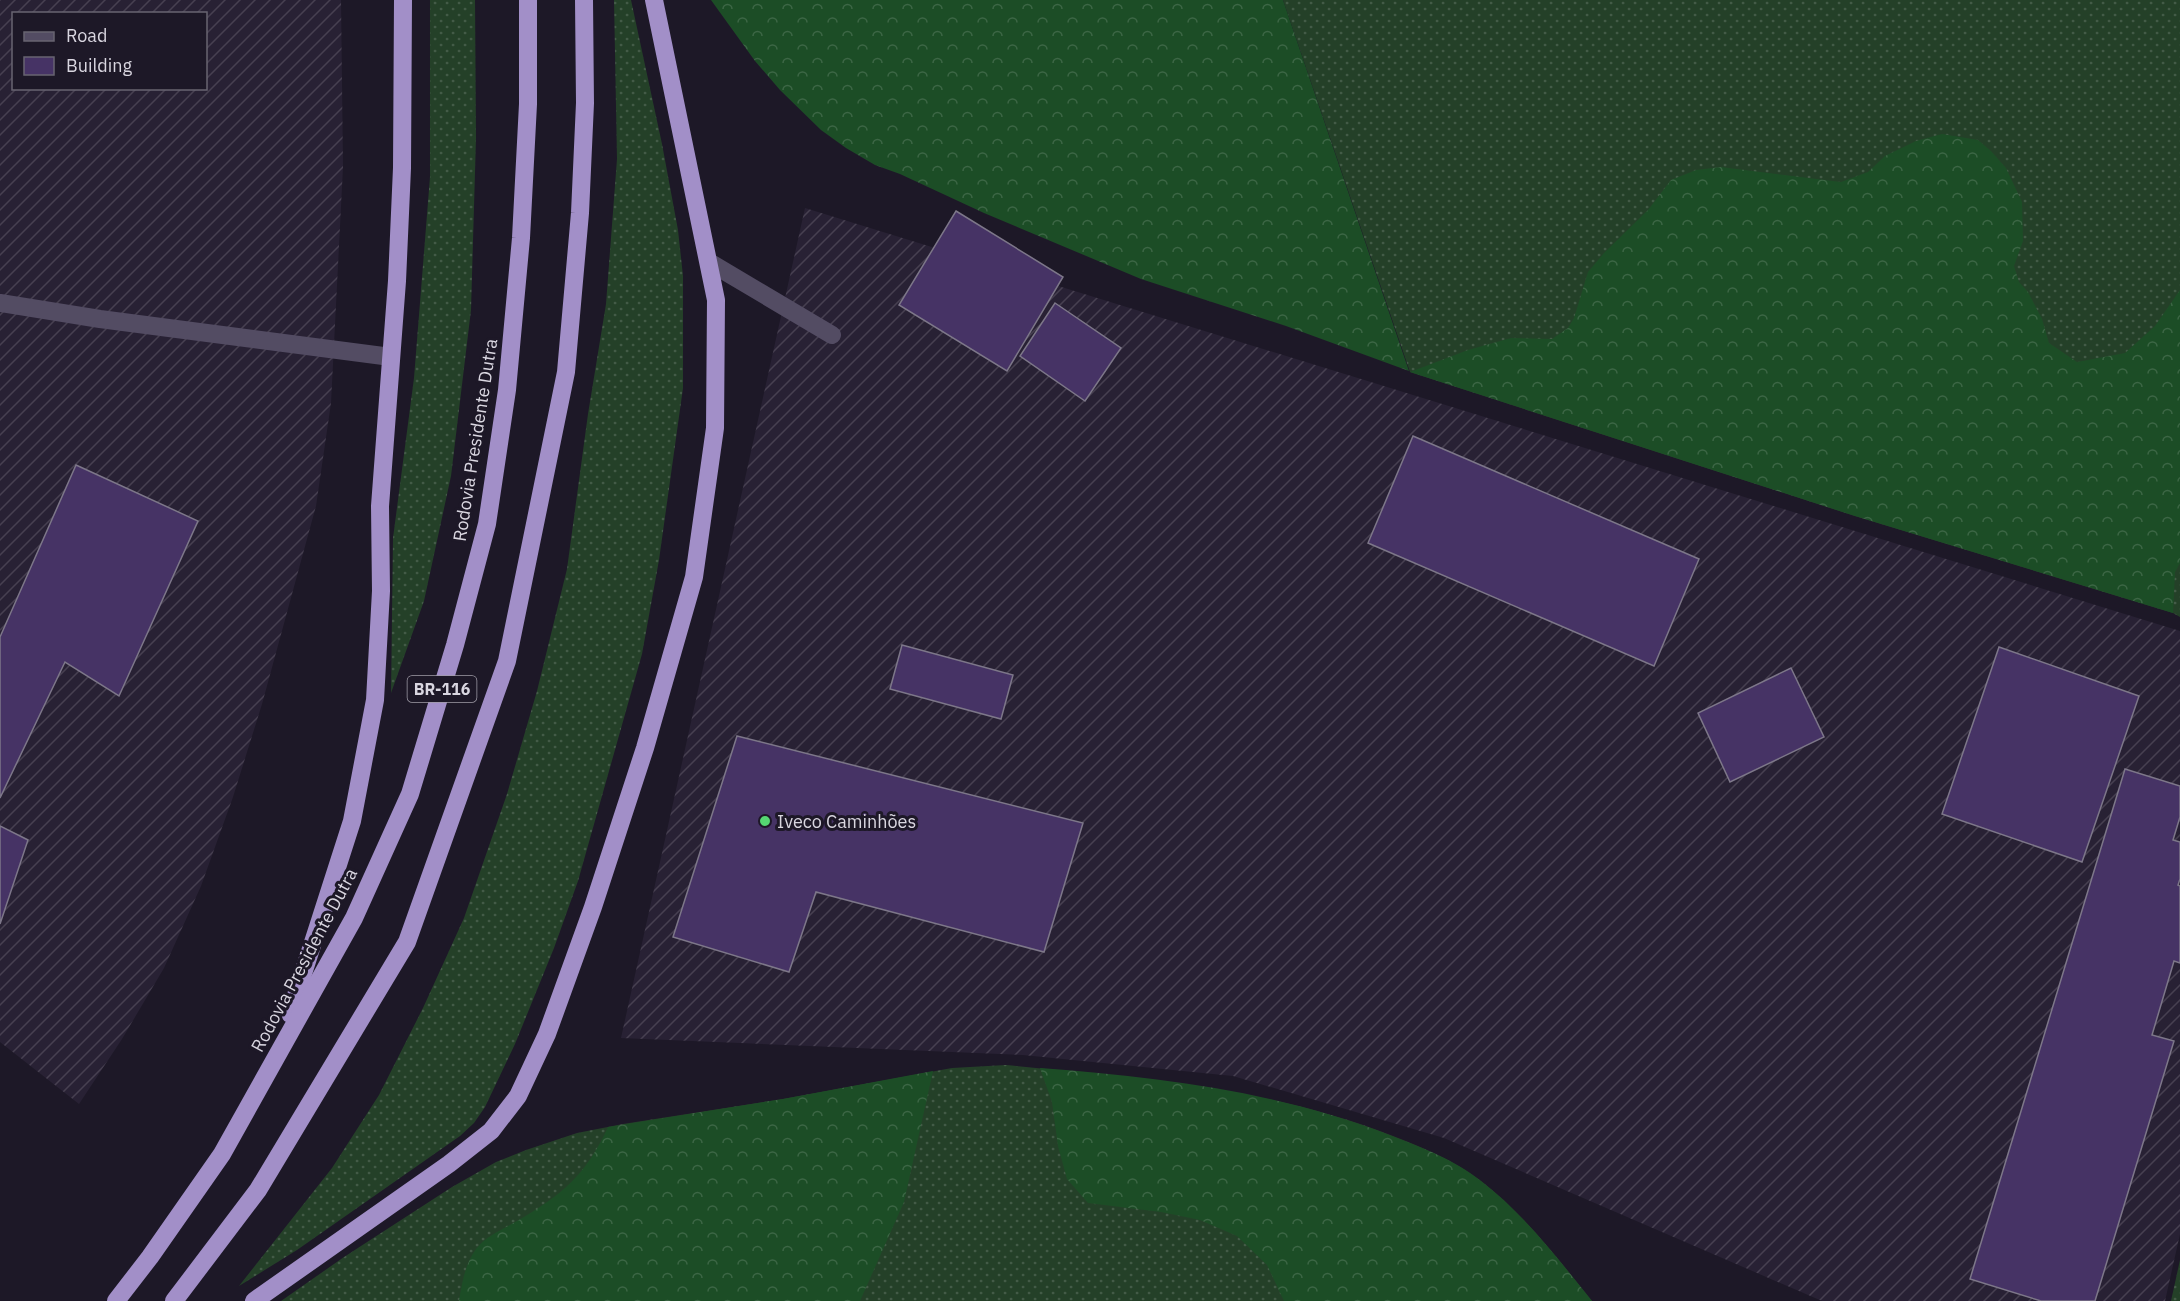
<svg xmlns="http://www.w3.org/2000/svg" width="2180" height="1301" font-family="'IBM Plex Sans',sans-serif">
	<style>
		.industrial { fill: url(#industrial-furrows); fill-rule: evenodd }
		.grass { fill: url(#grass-dots) }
		.forest { fill: url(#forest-crowns) }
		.building { fill: #463365; stroke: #7d7789; stroke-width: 1.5 }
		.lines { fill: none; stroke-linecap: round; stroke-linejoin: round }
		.minor { stroke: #534c63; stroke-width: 18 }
		.highway { stroke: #a28fc8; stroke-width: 18 }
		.poi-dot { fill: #55d672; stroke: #1d1827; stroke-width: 2 }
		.labels { text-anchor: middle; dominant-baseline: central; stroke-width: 6; stroke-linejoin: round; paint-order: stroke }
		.shield { fill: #1d1827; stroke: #a19da8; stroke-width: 1.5 }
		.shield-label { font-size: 16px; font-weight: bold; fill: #d9d6e0 }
		.street-label { font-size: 18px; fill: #d9d6e0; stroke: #1d1827 }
		.poi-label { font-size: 18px; fill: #d9d6e0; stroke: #1d1827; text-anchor: start }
	</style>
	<defs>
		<pattern id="industrial-furrows" width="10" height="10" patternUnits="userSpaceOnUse" patternTransform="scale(1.5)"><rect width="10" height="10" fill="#282134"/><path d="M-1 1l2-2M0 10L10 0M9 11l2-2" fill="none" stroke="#474051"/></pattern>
		<pattern id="grass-dots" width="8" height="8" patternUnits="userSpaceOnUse" patternTransform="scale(1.5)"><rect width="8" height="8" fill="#244028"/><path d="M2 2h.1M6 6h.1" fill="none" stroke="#435b47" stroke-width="1.8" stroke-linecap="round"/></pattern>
		<pattern id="forest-crowns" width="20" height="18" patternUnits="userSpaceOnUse" patternTransform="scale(1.5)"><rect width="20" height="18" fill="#1c4d26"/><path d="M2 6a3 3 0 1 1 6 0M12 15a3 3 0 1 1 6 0" fill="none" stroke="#3c6645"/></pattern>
	</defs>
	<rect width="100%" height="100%" fill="#1d1827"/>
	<g class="industrial">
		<path d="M0,0h341l2,167 -12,236 -15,103 -54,198 -29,93 -32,89 -37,82 -42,71 -43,65 -79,-62zM14,14h192v74h-192z"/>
		<polygon points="805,208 2180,631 2180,1234 2165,1301 1822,1301 1444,1138 1233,1076 1023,1055 621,1038"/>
	</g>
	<g class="grass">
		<polygon points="430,0 475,0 476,138 471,310 451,476 424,601 391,693 393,538 414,378 430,177"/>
		<polygon points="614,0 631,0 662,144 678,230 683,276 683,388 659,560 642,654 578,881 554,948 515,1044 485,1107 474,1123 460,1136 297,1250 239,1286 332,1168 379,1095 423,1008 464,918 507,794 537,691 567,569 588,414 606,304 617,159"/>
		<polygon points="1283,0 2180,0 2180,617 2173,613 1855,516 1410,372"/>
		<path d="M1006,1065c132,13 261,22 387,71 33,13 60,24 88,45 44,34 77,78 111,120h-1311l63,-44 108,-70 44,-25 30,-12 51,-17 46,-9 160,-25 169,-31z"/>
		<polygon points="2180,1260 2180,1301 2171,1301"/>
	</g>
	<g class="forest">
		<polygon points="711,0 1283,0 1409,371 1286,326 1141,279 984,213 900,174 875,165 846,148 821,130 780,90 755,61"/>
		<polygon points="1942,134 1978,140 1991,151 2006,168 2022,202 2023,241 2014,266 2019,282 2028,292 2042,319 2049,343 2077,362 2125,353 2155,326 2180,290 2180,563 2175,572 2173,613 1855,516 1410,372 1468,350 1511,338 1552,339 1568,328 1574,318 1588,272 1604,253 1648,210 1671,180 1696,170 1721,167 1841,182 1868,172 1885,156 1916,141"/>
		<path d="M1040,1068c120,9 241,24 352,68 33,13 61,23 89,45 44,34 77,78 111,120h-308l-17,-36 -30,-29 -37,-16 -39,-8 -73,-9 -21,-24 -9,-33 -6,-44z"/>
		<path d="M933,1071l-29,131 -44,99h-401c3,-18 6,-37 17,-52 11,-14 26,-19 41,-28 45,-26 69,-46 91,-94l175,-28z"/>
	</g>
	<g class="building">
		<polygon points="956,211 1063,277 1007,371 899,305"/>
		<polygon points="1055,303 1121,348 1085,401 1020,356"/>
		<polygon points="1413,436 1699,559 1654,666 1368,543"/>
		<polygon points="76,465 198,521 119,696 65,662 0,798 0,637"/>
		<polygon points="902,645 1013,675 1001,719 890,689"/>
		<polygon points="1999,647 2139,696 2082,862 1942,814"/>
		<polygon points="1791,668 1824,737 1730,782 1698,713"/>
		<polygon points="737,736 1083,823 1044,952 816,892 789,972 673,937"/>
		<polygon points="2125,769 2180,786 2180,817 2173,840 2180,842 2180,879 2178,885 2180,886 2180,963 2174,961 2152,1035 2174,1041 2095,1301 2041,1301 1970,1279"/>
		<polygon points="0,826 28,840 0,924"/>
	</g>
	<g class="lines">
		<g class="minor">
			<polyline points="709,262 832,335"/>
			<polyline points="0,303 100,319 391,357"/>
		</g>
		<g class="highway">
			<polyline points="290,1014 352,821 375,700 381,591 380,506 397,281 402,168 403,0"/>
			<polyline points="116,1301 150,1257 222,1154 354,918 410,794 455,645 487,524 507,390 521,238 528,104 528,0"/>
			<polyline points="174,1301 258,1190 407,942 507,661 566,372 580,213 585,103 584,0"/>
			<polyline points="254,1301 449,1164 491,1131 518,1096 547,1034 593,907 645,748 694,577 715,428 716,300 654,0"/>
		</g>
	</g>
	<circle class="poi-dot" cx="765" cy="821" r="6"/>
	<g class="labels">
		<rect class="shield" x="407.5" y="676" width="69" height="26" rx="4.5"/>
		<g class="shield-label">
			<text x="442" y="689">BR-116</text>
		</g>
		<g class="street-label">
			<text transform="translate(475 440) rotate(-81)">Rodovia Presidente Dutra</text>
			<text transform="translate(304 960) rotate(-62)">Rodovia Presidente Dutra</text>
		</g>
		<g class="poi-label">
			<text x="777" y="821">Iveco Caminhões</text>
		</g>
	</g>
	<rect x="12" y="12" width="195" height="78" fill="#1d1827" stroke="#686471" stroke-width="1.5"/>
	<rect x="24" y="32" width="30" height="9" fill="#534c63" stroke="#686471" stroke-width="1.5"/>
	<text x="66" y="42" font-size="18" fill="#d9d6e0">Road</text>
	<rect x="24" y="57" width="30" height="18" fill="#463365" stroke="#686471" stroke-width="1.5"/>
	<text x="66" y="72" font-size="18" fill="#d9d6e0">Building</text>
</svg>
